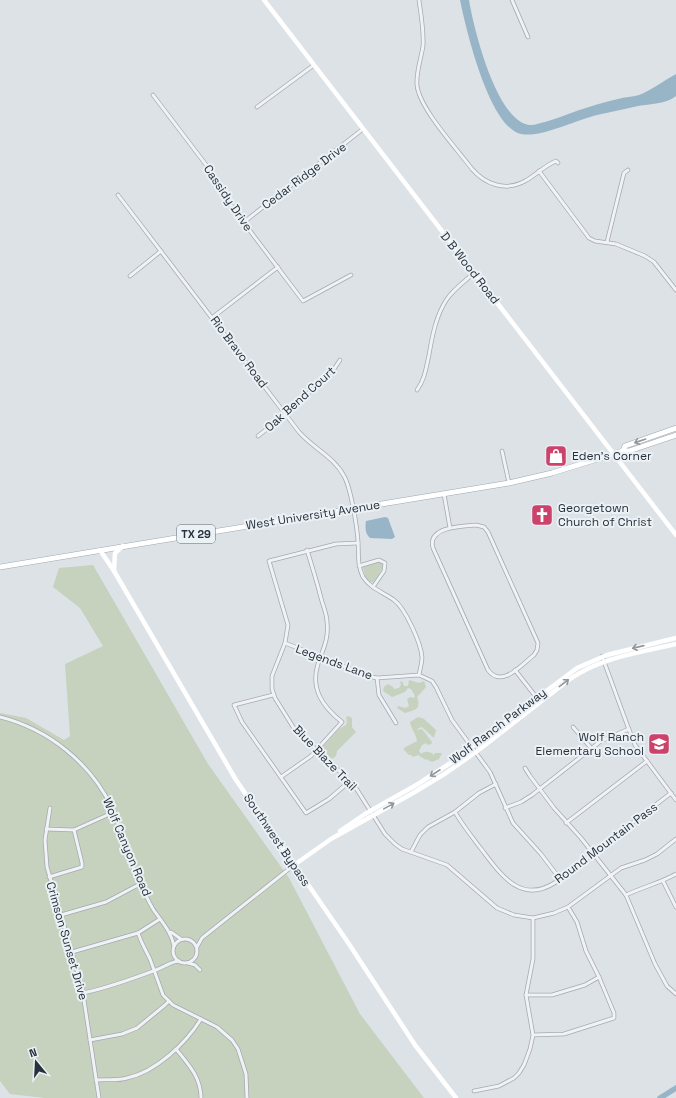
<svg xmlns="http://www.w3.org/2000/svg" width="676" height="1098" font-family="'Space Grotesk',sans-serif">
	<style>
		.green { fill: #c6d1be }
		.water { fill: #98b5c7 }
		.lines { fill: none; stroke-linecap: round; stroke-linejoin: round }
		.river { stroke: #98b5c7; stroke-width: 5.5 }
		.street-casing { stroke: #a3aab1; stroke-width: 4.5 }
		.primary-casing { stroke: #9da8b2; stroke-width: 6 }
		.street { stroke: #f0f2f5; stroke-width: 3 }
		.secondary { stroke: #fff; stroke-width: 4.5 }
		.primary { stroke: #fff; stroke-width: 5 }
		.oneway { stroke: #93989e }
		.labels { text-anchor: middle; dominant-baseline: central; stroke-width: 4; stroke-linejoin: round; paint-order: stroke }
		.shield { fill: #ecf1f5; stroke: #626b74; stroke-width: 1 }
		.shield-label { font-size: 11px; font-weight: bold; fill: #27323d }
		.street-label { font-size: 12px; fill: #27323d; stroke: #ecf1f5 }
		.poi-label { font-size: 12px; fill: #27323d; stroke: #ecf1f5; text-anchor: start }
	</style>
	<rect width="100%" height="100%" fill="#dde2e7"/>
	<g class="green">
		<polygon points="379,562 382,563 383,567 374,582 370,582 365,576 363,567"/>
		<polygon points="93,565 208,764 289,878 360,1014 424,1098 45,1098 10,1094 0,1081 0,713 26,718 64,740 70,736 65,664 103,646 80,608 53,587 59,568"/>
		<path d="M409,680l10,3 5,-2 2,6 -9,10c5,13 -3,13 -12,16l-8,-5 1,-2 7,2 4,-2 -2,-7 3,-2 4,1 1,-2 -4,-7 -3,-1 -3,4 -13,5 -9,-6 1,-4 4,-3 5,3 1,2 5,-1 2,-3 -1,-3 2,-1 2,5h4z"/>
		<polygon points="348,716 352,718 352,727 356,732 337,751 336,756 332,759 322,750 322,748 339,729 346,725 347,722 346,717"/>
		<path d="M418,717l6,2 12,11 -2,8 -12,-11 -5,2v1l5,-1 10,13 -1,2 -3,1 -2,-2 -4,2 -3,6 2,3c4,-3 7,-3 12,0v2l2,-3h7l-3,6 -7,3 -4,-2v-1l-2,1 -8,-5 -5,2 -2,-2h-2l-5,-5v-2l13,-7c-1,-8 -6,-12 -7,-19z"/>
	</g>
	<g class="water">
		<path d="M460,0h9c5,30 26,113 56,124 7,3 14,-1 20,-2 15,-4 29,-11 44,-15 9,-3 19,-6 29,-8 7,-2 14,-2 21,-4 13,-5 24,-14 37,-21v22c-10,8 -26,8 -38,10 -13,3 -27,6 -41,9 -21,5 -56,23 -76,19 -32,-7 -55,-105 -61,-134z"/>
		<path d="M385,517l3,1 7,19 -3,2 -22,-1c-5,-4 -5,-11 -4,-17z"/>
	</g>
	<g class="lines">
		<polyline class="river" points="660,1098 676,1088"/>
		<g class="street-casing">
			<g id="street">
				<path d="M419,0c2,15 5,31 4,46 -2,13 -7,26 -6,39 2,23 40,64 55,84 13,15 33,23 53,12 11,-6 19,-15 31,-20l2,2"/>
				<polyline points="512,0 528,37"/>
				<polyline points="153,95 213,174 232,207 303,301 351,275"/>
				<polyline points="257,107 314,65"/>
				<polyline points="539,171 589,238 595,241 616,244 645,256 654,262 676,290"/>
				<path d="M118,195l181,237c14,16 35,25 45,44 7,12 13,51 14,65 1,13 -1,24 5,36 8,12 20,15 31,23 11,8 27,43 28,57 0,6 -2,12 -3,18"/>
				<polyline points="244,222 363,129"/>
				<polyline points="607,242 624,173 628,170"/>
				<polyline points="130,276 161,251"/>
				<polyline points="213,317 278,267"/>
				<path d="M417,390c8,-11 9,-22 12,-35 3,-18 7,-40 18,-56 7,-10 18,-18 27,-26"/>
				<polyline points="258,436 286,414 334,369 340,360"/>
				<polyline points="502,451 509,483"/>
				<polyline points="444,494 450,528"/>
				<path d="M476,525l8,2 4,5 50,111 -1,7 -3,5c-12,9 -32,34 -46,15l-55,-122c-6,-21 28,-22 43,-23z"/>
				<polyline points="358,543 336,544 269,561 288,625 285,643 272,676 272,689 275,698 295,730 354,785 385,834 395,844 402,849 447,865 497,908 514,915 533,918 554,913 568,907 621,868 645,860 657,854 676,839"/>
				<polyline points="359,566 379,560 385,563 384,571 373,587"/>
				<polyline points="285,643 368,676 377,678 419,675 432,681 436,687 452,720 490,772 513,823 541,854 560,879"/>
				<polyline points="602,656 628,727 635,745 676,800"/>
				<polyline points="515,670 540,702"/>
				<polyline points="377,678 379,695 396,723"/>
				<polyline points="273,695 234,705 242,722 306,813 329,799 350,781"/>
				<path d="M0,717c48,12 91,46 112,91 10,22 14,46 25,68 5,11 10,23 16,33 8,12 18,22 21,37"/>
				<polyline points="573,727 591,748"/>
				<polyline points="525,768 530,776 554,808 581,838 626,895 655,964 667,986 676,994"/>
				<path d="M281,777l30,-21 31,-34c-19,-15 -32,-33 -24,-58 5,-15 11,-25 9,-42 0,-8 -4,-16 -6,-24 -4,-16 -9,-32 -14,-48"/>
				<polyline points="50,808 45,840 47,867 82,987 99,1098"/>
				<polyline points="505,808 521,802 532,795 601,741 629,729"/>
				<path d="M455,812c8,14 18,26 27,38 19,25 39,55 74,32l115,-89"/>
				<polyline points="566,823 647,761"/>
				<polyline points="46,829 74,830 114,812"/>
				<polyline points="411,852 420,835 428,827 455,812 479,793 496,784"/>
				<polyline points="49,877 82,867 82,863 74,830"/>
				<polyline points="663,881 676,907"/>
				<path d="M626,895c17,-8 34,-12 50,-21"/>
				<polyline points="61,915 106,902 140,884"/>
				<polyline points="171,932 181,939"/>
				<polyline points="138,933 142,943 150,959 163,995 173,1005 217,1027 232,1040 238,1049 246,1074 247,1098"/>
				<circle cx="185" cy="951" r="12"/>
				<polyline points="197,947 202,938 294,865"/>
				<polyline points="72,952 138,933 160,919"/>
				<polyline points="188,963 195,965 200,970"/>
				<path d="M83,993c25,-5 49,-14 73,-23 8,-3 14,-8 23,-9"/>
				<polyline points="526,995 552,995 585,985 599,977"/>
				<polyline points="533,1035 564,1034 614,1018 614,1013 599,977 586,951 577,922 568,907"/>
				<polyline points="90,1040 122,1034 137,1028 165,1005 169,1001"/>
				<path d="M176,1049c12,15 25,28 25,49"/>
				<path d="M96,1080c10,-1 22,1 31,-2 29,-6 59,-35 74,-59"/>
				<polyline points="474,1091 499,1086 514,1078 519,1073 524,1065 530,1049 533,1035 526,995 533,959 533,918"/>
			</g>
		</g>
		<g class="primary-casing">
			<g id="primary">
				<polyline points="623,451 625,446 676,428"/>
				<polyline points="0,567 509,483 552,473 623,451 629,451 676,435"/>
			</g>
		</g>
		<use href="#street" class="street"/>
		<g class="secondary">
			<polyline points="264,0 676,535"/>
			<polyline points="100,550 114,571 236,780 347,941 415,1045 456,1098"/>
			<polyline points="114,571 115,553 123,546"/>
			<polyline points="340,831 365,814 418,784 452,762 577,668 607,655 676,638"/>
			<path d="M294,865l37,-26 82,-46 33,-20 30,-21 94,-73c32,-22 69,-26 106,-35"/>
		</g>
		<use href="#primary" class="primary"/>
	</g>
	<defs><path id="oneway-shaft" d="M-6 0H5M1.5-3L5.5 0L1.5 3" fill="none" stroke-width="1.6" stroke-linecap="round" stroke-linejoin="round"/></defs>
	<g class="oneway">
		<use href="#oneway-shaft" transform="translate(640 441) rotate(161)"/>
		<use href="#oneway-shaft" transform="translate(638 647) rotate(167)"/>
		<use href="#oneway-shaft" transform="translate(564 683) rotate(-37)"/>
		<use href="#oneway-shaft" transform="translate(435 773) rotate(147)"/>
		<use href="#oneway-shaft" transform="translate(389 806) rotate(-29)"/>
	</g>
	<defs>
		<g id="shop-square" transform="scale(1.15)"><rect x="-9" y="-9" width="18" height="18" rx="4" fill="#cc426b" stroke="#ecf1f5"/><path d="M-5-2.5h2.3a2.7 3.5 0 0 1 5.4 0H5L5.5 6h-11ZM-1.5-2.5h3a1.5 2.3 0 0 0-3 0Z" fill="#fff"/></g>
		<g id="church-square" transform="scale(1.15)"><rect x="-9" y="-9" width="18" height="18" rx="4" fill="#cc426b" stroke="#ecf1f5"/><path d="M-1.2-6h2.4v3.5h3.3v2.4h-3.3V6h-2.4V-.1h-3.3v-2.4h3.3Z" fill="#fff"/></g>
		<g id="school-square" transform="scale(1.15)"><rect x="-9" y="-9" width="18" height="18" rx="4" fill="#cc426b" stroke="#ecf1f5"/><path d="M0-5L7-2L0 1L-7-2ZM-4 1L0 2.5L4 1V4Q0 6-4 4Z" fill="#fff"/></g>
	</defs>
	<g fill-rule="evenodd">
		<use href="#shop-square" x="556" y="456"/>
		<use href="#church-square" x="542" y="515"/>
		<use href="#school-square" x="659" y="744"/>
	</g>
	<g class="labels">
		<rect class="shield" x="177" y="525" width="38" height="18" rx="3"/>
		<g class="shield-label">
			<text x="196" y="534">TX 29</text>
		</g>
		<g class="street-label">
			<text transform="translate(304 176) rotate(-37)">Cedar Ridge Drive</text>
			<text transform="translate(228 198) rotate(56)">Cassidy Drive</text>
			<text transform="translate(470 268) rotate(52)">D B Wood Road</text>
			<text transform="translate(239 352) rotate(53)">Rio Bravo Road</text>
			<text transform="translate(300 399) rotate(-42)">Oak Bend Court</text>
			<text transform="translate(313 515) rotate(-9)">West University Avenue</text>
			<text transform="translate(334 662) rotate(20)">Legends Lane</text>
			<text transform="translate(498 726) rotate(-37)">Wolf Ranch Parkway</text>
			<text transform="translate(325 758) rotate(46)">Blue Blaze Trail</text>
			<text transform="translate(277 840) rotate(56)">Southwest Bypass</text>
			<text transform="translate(606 843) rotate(-37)">Round Mountain Pass</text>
			<text transform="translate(127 847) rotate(67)">Wolf Canyon Road</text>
			<text transform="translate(67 941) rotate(74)">Crimson Sunset Drive</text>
		</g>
		<g class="poi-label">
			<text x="572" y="456">Eden's Corner</text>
			<text x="558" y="508">Georgetown<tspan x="558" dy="14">Church of Christ</tspan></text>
			<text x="644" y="737" text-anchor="end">Wolf Ranch<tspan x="644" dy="14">Elementary School</tspan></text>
		</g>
	</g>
	<g transform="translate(36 1062) rotate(342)" stroke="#ecf1f5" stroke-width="3" paint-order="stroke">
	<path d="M0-3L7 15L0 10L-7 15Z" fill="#27323d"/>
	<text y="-6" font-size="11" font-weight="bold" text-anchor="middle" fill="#27323d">N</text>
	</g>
</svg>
